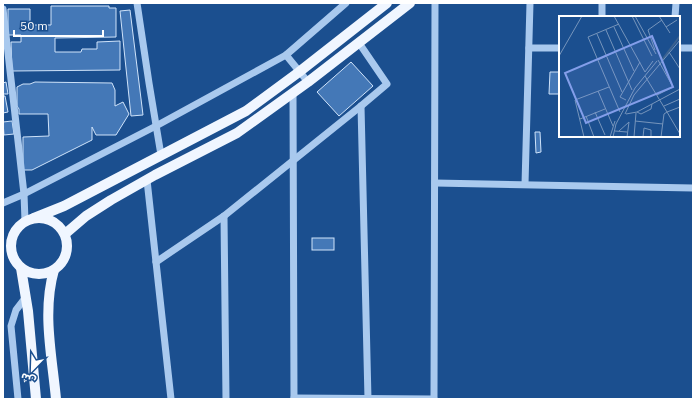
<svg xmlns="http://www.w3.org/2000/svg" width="696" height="402" font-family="'IBM Plex Sans','Noto Sans Arabic',sans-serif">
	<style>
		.building { fill: #4478b7; stroke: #cfe3fa }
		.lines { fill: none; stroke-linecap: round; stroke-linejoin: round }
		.minor { stroke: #a9c9ee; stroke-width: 7 }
		.major { stroke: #f0f6ff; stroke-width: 10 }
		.inset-river { fill: none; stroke: #3c6290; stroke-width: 2 }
		.inset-road { fill: none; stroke: #7695bc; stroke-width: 1 }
		.view { fill: #839eea; fill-opacity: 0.15; stroke: #839eea; stroke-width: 2 }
		.inset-edge { fill: none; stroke: #fff; stroke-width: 2 }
	</style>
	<rect width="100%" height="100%" fill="#1b4f8f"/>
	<g class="building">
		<polygon points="51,6 109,6 109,8 116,8 116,37 55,38 55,52 81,52 82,49 97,49 97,42 120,41 120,70 12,71 11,42 21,42 21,35 8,35 8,9 30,9 30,25 51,25"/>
		<polygon points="130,10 143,115 131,116 120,11"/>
		<polygon points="351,62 373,86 339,116 317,92"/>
		<polygon points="550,72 560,72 559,94 549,94"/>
		<polygon points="6,82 8,94 3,94 3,83"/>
		<polygon points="35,82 112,83 115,90 115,106 123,102 129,114 116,135 96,135 92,127 92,140 32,170 23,170 23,137 49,136 48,114 19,114 19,109 17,106 17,87 23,84 30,84"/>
		<polygon points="3,96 5,96 8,112 3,113"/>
		<polygon points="12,121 14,134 4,135 3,122"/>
		<polygon points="535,132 540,132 541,152 536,153"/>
		<rect x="312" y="238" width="22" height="12"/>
	</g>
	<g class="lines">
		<g class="minor">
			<polyline points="137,3 149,83 161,155"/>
			<polyline points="3,9 24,194 25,221"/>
			<polyline points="602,17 602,3"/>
			<polyline points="675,17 676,3"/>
			<polyline points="529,48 560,48"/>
			<polyline points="679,48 693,48"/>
			<polyline points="286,55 308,82"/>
			<polyline points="293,93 294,399"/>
			<polyline points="361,106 368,399"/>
			<polyline points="147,180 171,399"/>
			<polyline points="435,183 693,188"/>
			<polyline points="525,184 530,3"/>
			<polyline points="3,203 24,194 156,126 286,55 346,3"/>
			<polyline points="224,216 226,399"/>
			<polyline points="156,262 224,216 361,106 387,84 359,43"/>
			<polyline points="294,398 434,399"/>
			<polyline points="18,399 11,326 16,310 26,297"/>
			<polyline points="434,399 435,3"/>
		</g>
		<g class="major">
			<circle cx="39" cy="246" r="28"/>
			<polyline points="34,218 64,206 246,111 299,72 387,3"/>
			<polyline points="65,234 86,216 111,200 155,175 237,133 308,82 410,3"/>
			<polyline points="21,268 28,311 36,399"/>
			<path d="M54,270c-12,42 -2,86 2,129"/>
		</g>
	</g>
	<g transform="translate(559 16)">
		<rect width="121" height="121" fill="#1b4f8f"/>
		<path class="inset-river" d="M103,44l18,-24"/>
		<path class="inset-road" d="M55,0l31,56M73,0l20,40M76,0l21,38M100,0l11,17M60,8l-31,13 32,75M55,11l20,44M107,11l11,-7M47,14l26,60M38,18l25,58M96,34l-7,-20 14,-10M110,36l11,17M0,40l23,-40M39,44l17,-8M86,56l8,-11M86,60l22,36 13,-5M39,75l15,35M98,79l16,-8 -15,-27M67,84l-6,-3 20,-35M105,90l16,-7M36,96l10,23M78,96l4,2 10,-5 1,-5M66,98l9,-19 46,-55M67,98l11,-2 43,-23M27,100l8,21M21,103l25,-10M76,105l28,3M56,115l12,1M60,115l10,-9 -2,15M25,121l-9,-37 34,-13M51,121l5,-16M54,121l3,-13 19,-36 22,-27M75,121l2,-24M84,121l1,-9 7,2v7M102,121l3,-23 3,-2 13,22"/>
		<path class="view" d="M93,20l21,51 -87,36 -21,-50z"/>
		<rect width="121" height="121" class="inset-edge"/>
	</g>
	<rect width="696" height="402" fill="none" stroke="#ffffff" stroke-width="8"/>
	<g transform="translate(32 370) rotate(203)" stroke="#1b4f8f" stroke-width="3" paint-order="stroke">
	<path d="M0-3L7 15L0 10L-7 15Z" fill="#ffffff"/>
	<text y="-6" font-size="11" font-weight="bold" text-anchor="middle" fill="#ffffff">ش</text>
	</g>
	<path d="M14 30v6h89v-6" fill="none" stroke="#ffffff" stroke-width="2"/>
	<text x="20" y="30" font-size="12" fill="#ffffff" stroke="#1b4f8f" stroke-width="3" paint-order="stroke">50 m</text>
</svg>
